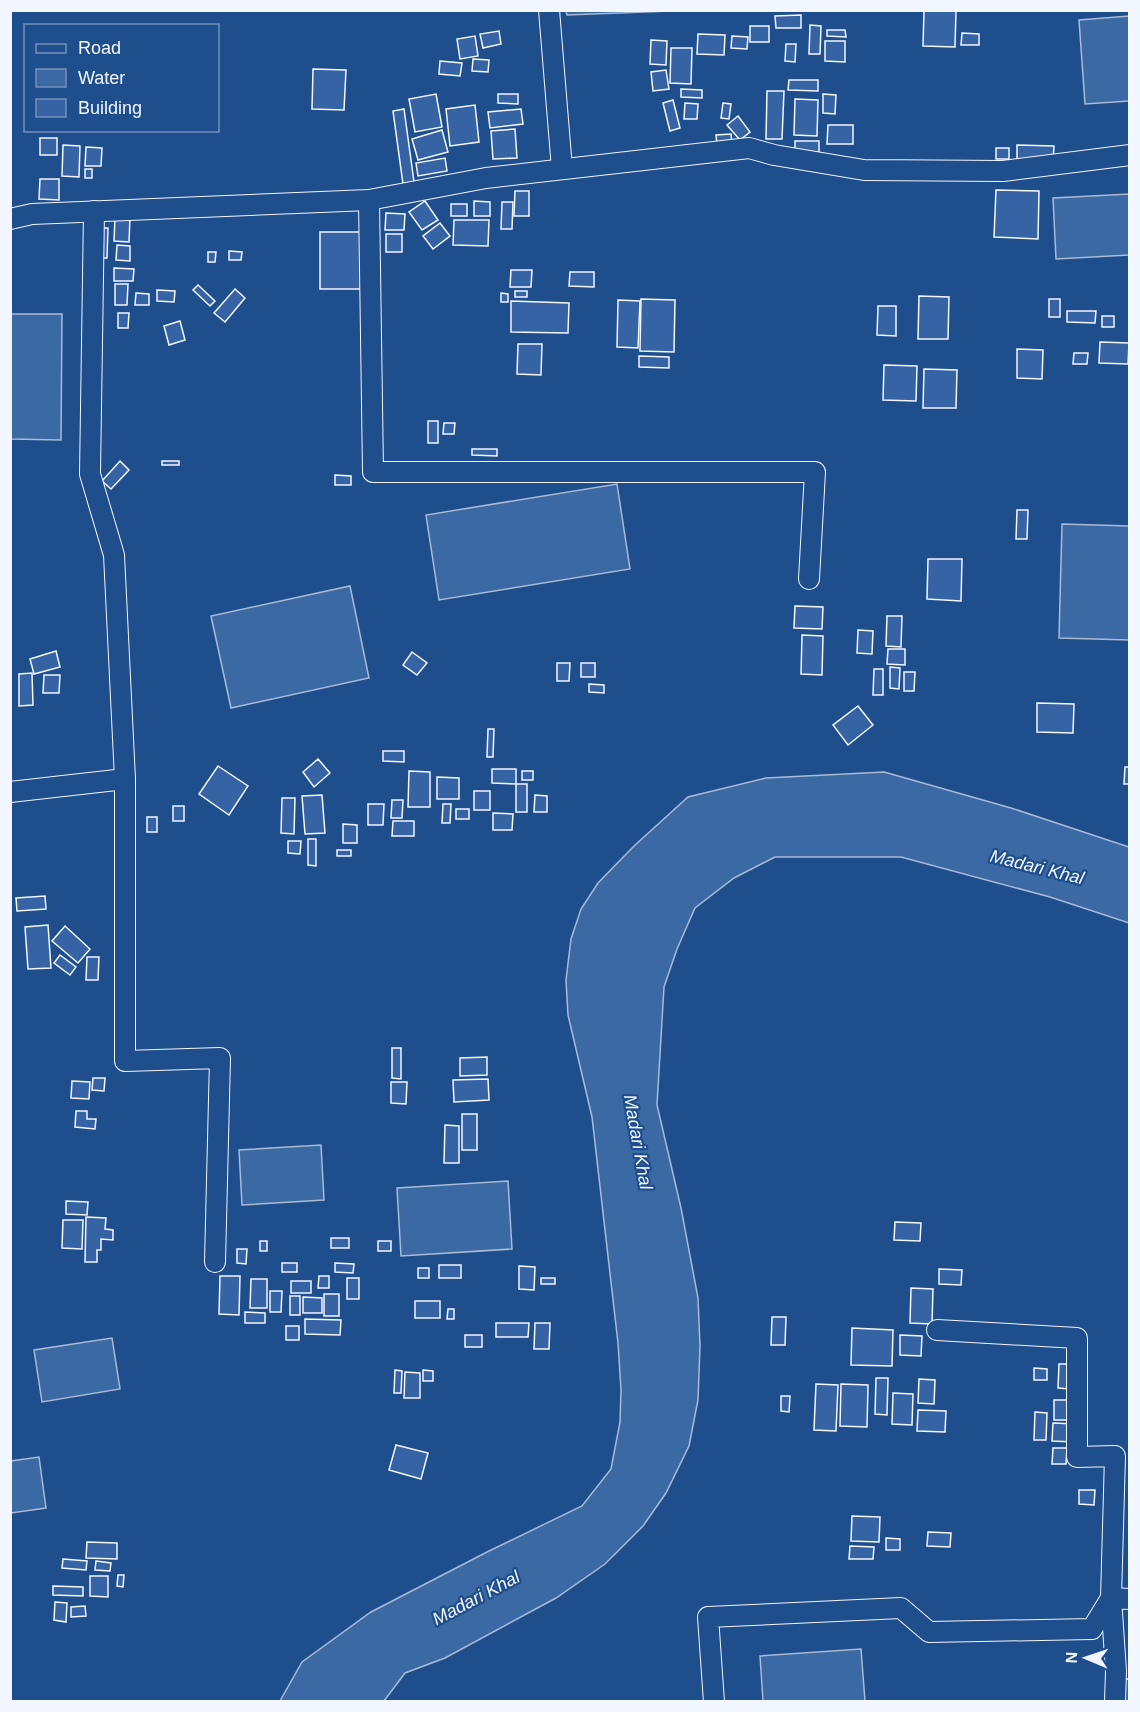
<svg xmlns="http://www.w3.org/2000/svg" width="1140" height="1712" font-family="Arial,sans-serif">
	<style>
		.water { fill: #3b69a3; stroke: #a8bbd7; stroke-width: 1.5 }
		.building { fill: #3563a3; stroke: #f2f6ff; stroke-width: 1.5 }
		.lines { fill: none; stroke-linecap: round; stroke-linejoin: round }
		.minor-casing { stroke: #f2f6ff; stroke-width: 22 }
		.minor { stroke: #1f4e8c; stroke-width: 20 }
		.labels { text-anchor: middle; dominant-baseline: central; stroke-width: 4.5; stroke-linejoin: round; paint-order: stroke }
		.water-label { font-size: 18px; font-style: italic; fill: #f2f6ff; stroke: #1f4e8c }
	</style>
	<rect width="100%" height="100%" fill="#1f4e8c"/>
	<g class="water">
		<polygon points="672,11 567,15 566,11 566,10"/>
		<polygon points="1129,16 1129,101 1085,104 1079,20"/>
		<polygon points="1129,194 1129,255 1056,259 1053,198"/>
		<polygon points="11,314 62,314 61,440 11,439"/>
		<polygon points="617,484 630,569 439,600 426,515"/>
		<polygon points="1062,524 1129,526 1129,640 1059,638"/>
		<polygon points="350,586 369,678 231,708 211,616"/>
		<polygon points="884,772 1011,808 1129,847 1129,923 1050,897 901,857 775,857 734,878 695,908 677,949 664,987 657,1105 681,1208 698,1298 700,1346 698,1400 689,1446 666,1493 643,1526 605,1564 556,1598 445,1658 405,1673 384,1701 280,1701 302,1662 371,1612 489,1551 582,1506 611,1469 620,1422 621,1390 618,1343 592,1117 568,1015 566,980 571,939 581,909 598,883 634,846 688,797 766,778"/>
		<polygon points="321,1145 324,1200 242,1205 239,1150"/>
		<polygon points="508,1181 512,1249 401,1256 397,1188"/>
		<polygon points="112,1338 120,1389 42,1402 34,1350"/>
		<polygon points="39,1457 46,1508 11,1513 11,1461"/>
		<polygon points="861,1649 865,1701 763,1701 760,1656"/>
	</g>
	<g class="building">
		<polygon points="924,10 956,11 955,47 923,46"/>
		<polygon points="801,15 801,28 776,28 775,16"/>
		<polygon points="810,25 821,26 820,54 809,54"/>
		<rect x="750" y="26" width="19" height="16"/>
		<polygon points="827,30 845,30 846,37 827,36"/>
		<polygon points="499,31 501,44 483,48 480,34"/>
		<polygon points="962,33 979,34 979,45 961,45"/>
		<polygon points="698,34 725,35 724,55 697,54"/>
		<polygon points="475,36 478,56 460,59 457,39"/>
		<polygon points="732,36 748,37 747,49 731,48"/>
		<polygon points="651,40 667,41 666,65 650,64"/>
		<polygon points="825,41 845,41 845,62 825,61"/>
		<polygon points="786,44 796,44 795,62 785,61"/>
		<polygon points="671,48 692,48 691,84 670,83"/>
		<polygon points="473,59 489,60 488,72 472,71"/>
		<polygon points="440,61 462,63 460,76 439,74"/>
		<polygon points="313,69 346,70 344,110 312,109"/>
		<polygon points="666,70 669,89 653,91 651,72"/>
		<polygon points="789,80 818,80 818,91 788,90"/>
		<polygon points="681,89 702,90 702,98 681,97"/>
		<polygon points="767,91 784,91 782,139 766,139"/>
		<polygon points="436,94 442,127 415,132 409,99"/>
		<polygon points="498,94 518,94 518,104 498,103"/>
		<polygon points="823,94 836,95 835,114 823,113"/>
		<polygon points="795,99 818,100 817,136 794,135"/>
		<polygon points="673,100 680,128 670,131 663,103"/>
		<polygon points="685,103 698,104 697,119 684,119"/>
		<polygon points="723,103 731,104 729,119 721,118"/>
		<polygon points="475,105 479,142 450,146 446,109"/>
		<polygon points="404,109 414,182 403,184 393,111"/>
		<polygon points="521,109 523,124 490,128 488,112"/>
		<polygon points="738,116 750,132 740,140 727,125"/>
		<polygon points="828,125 853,125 853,144 827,144"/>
		<polygon points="515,129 517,158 493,159 491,131"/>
		<polygon points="442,130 448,152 418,160 412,139"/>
		<polygon points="731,134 732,144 717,145 716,135"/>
		<rect x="40" y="138" width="17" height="17"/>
		<rect x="795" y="141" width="24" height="14"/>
		<polygon points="63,145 80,146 79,177 62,176"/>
		<polygon points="1017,145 1054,146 1053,161 1017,160"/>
		<polygon points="86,147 102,148 101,166 85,166"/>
		<rect x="996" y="148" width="13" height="11"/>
		<polygon points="445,158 447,171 418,176 416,163"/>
		<rect x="85" y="169" width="7" height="9"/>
		<polygon points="40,179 59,179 59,200 39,199"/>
		<polygon points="996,190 1039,191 1038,239 994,237"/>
		<polygon points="515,191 529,191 529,216 514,216"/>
		<polygon points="425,201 438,220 422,230 409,212"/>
		<polygon points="474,201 490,202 490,216 474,216"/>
		<polygon points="502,202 513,202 512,229 501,229"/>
		<rect x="451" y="204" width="16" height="12"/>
		<polygon points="386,213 405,214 404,230 385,230"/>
		<polygon points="115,217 130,217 129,242 114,241"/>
		<polygon points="454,220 489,220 488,246 453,245"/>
		<polygon points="440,223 450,236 433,249 423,236"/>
		<polygon points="102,228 108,228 107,258 101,258"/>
		<polygon points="320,232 367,232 366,289 320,289"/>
		<rect x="386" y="234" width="16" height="18"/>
		<polygon points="117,245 130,246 130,261 116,260"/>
		<polygon points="229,251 242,252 241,260 229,260"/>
		<polygon points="208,252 216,252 215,262 208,262"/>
		<polygon points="114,268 134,269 133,281 114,281"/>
		<polygon points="511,270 532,270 531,287 510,287"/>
		<polygon points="570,272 594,272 594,287 569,286"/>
		<polygon points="115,284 128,284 127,305 115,305"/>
		<polygon points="198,285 215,301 210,306 193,290"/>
		<polygon points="235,289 245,298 225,322 214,313"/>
		<polygon points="157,290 175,291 174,302 157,301"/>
		<rect x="515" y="291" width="12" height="6"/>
		<polygon points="136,293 149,294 149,305 135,305"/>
		<polygon points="501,293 508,294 508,302 501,302"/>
		<polygon points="919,296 949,297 948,339 918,339"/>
		<polygon points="641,299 675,300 674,352 640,351"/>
		<rect x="1049" y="299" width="11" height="18"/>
		<polygon points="618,300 640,301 638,348 617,347"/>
		<polygon points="511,301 569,303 568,333 511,332"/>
		<polygon points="878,306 896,306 896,336 877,335"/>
		<polygon points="1067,311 1096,311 1095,323 1067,322"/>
		<polygon points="118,313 129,313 128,328 118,328"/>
		<rect x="1102" y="316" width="12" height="11"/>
		<polygon points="180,321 185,340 169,345 164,326"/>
		<polygon points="1100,342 1129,343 1128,364 1099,363"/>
		<polygon points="518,344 542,344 541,375 517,374"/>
		<polygon points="1017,349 1043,350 1042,379 1017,378"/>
		<polygon points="1074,353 1088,353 1087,364 1073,364"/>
		<polygon points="639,356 669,357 669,368 639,367"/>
		<polygon points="884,365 917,366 916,401 883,400"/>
		<polygon points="924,369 957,370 956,408 923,408"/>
		<rect x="428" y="421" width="10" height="22"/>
		<polygon points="444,423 455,423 454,434 443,434"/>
		<polygon points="472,449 497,449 497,456 472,455"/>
		<polygon points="120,461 129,470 111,489 102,481"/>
		<rect x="162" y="461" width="17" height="4"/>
		<polygon points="335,475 351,476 351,485 335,485"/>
		<polygon points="1017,510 1028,510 1027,539 1016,539"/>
		<polygon points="928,559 962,559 961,601 927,599"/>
		<polygon points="795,606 823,607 822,629 794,628"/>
		<polygon points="887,616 902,616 901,647 886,646"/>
		<polygon points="858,630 873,631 872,654 857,653"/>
		<polygon points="802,635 823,636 822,675 801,674"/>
		<polygon points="888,649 905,649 905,665 887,664"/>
		<polygon points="56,651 60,667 34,674 30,659"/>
		<polygon points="412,652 427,663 417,675 403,665"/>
		<polygon points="557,663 570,663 569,681 557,681"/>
		<rect x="581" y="663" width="14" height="14"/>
		<polygon points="890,667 900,668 899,689 890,688"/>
		<polygon points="874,669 883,669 883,695 873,695"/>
		<polygon points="904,672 915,672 914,691 904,691"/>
		<polygon points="32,673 33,705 19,706 19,674"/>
		<polygon points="44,675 60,675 59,693 43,693"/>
		<polygon points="589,684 604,685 604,693 589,692"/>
		<polygon points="1037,703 1074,704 1073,733 1037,732"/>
		<polygon points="858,706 873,725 848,745 833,725"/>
		<polygon points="488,729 494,729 493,757 487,757"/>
		<polygon points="383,751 404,751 404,762 383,761"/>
		<polygon points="318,759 330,773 314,787 303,772"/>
		<polygon points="218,766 248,786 229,815 199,794"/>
		<polygon points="1125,767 1130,767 1130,784 1124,784"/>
		<polygon points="492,769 516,769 516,784 492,783"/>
		<polygon points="409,771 430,772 430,807 408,807"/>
		<rect x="522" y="771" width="11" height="9"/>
		<polygon points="437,777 459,778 459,799 437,799"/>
		<rect x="516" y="784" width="11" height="28"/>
		<rect x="474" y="791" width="16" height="19"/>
		<polygon points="322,795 325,833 305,834 302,796"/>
		<polygon points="535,795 547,796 547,812 534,812"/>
		<polygon points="282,798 295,798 294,834 281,833"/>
		<polygon points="392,800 403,800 402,818 391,818"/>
		<polygon points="368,804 384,804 383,825 368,825"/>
		<polygon points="443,804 451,804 450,823 442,823"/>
		<rect x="173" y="806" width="11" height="15"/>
		<rect x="456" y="809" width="13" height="10"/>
		<polygon points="493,813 513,814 512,830 493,830"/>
		<rect x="147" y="817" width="10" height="15"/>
		<polygon points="393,821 414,821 414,836 392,836"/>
		<polygon points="343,824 357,825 357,843 343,843"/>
		<polygon points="308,839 316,839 316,866 308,865"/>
		<polygon points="288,841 301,841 300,854 288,853"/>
		<rect x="337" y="850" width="14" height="6"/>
		<polygon points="45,896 46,909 17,911 16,898"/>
		<polygon points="48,925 51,968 28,969 25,927"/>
		<polygon points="65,926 90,949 78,963 52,941"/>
		<polygon points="60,955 76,967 70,975 54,963"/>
		<polygon points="87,957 99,957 98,980 86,980"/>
		<polygon points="392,1048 401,1048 401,1079 392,1078"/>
		<polygon points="487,1057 487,1075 460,1076 460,1058"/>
		<polygon points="93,1078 105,1078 104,1091 92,1090"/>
		<polygon points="488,1079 489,1100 454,1102 453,1080"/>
		<polygon points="72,1081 90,1082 89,1099 71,1098"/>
		<polygon points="391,1082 407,1082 406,1104 391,1103"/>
		<polygon points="76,1111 87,1111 87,1119 96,1119 95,1129 75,1127"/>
		<rect x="462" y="1114" width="15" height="36"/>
		<polygon points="445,1125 459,1126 459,1163 444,1163"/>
		<polygon points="66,1201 88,1202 87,1215 66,1214"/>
		<polygon points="86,1217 106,1218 105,1229 113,1230 113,1240 101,1239 101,1250 97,1250 97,1262 85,1262"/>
		<polygon points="63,1220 83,1220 82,1249 62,1248"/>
		<polygon points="895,1222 921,1223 920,1241 894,1240"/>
		<rect x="331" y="1238" width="18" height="10"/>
		<rect x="260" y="1241" width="7" height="10"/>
		<rect x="378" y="1241" width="13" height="10"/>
		<polygon points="237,1249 247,1249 246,1264 237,1263"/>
		<rect x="282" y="1263" width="15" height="9"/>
		<polygon points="335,1263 354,1264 353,1273 335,1272"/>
		<rect x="439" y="1265" width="22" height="13"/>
		<polygon points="519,1266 535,1267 534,1290 519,1289"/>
		<rect x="418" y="1268" width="11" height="10"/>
		<polygon points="939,1269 962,1270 961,1285 939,1284"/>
		<polygon points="220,1276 240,1276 239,1315 219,1314"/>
		<polygon points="319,1276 329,1276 329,1288 318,1288"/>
		<rect x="347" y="1278" width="12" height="21"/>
		<rect x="541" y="1278" width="14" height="6"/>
		<polygon points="251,1279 267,1279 267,1308 250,1308"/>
		<rect x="291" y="1281" width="20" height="12"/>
		<polygon points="911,1288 933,1289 932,1324 910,1323"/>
		<polygon points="270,1291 282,1291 281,1312 270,1312"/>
		<rect x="324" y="1294" width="15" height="22"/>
		<rect x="290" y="1296" width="10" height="19"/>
		<polygon points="303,1297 322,1298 322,1313 303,1313"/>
		<rect x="415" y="1301" width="25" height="17"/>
		<polygon points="448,1309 454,1309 454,1319 447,1319"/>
		<polygon points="245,1312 265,1313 265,1323 245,1323"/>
		<polygon points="772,1317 786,1317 785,1345 771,1345"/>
		<polygon points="305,1319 341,1320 340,1335 305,1334"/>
		<polygon points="496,1323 529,1323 528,1337 496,1337"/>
		<polygon points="535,1323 550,1323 549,1349 534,1349"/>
		<rect x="286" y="1326" width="13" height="14"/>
		<polygon points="852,1328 893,1330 892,1366 851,1365"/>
		<rect x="465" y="1335" width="17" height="12"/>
		<polygon points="900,1335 922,1336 921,1356 900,1355"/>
		<polygon points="1059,1364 1071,1364 1070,1389 1058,1388"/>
		<polygon points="1034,1368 1047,1369 1047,1380 1034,1380"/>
		<polygon points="395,1370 402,1371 401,1393 394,1393"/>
		<polygon points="423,1370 433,1371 433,1381 423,1381"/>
		<polygon points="405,1372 420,1373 420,1398 404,1398"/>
		<polygon points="876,1378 888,1378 887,1415 875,1414"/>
		<polygon points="919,1379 935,1380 934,1404 918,1403"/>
		<polygon points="816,1384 838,1385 836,1431 814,1430"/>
		<polygon points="841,1384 868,1385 867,1427 840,1426"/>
		<polygon points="893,1393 913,1394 912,1425 892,1424"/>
		<polygon points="781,1396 790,1396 789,1412 781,1411"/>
		<polygon points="1054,1400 1071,1400 1070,1420 1054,1420"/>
		<polygon points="918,1410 946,1411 945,1432 917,1431"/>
		<polygon points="1035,1412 1047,1413 1046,1440 1034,1440"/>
		<polygon points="1053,1423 1075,1424 1074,1442 1052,1441"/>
		<polygon points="396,1445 428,1453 421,1479 389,1470"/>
		<polygon points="1053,1448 1067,1448 1066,1464 1052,1464"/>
		<polygon points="1079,1490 1095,1490 1094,1505 1079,1504"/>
		<polygon points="852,1516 880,1517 879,1542 851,1541"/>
		<polygon points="928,1532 951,1533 950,1547 927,1546"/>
		<polygon points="886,1538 900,1539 900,1550 886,1550"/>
		<polygon points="87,1542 117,1543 117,1559 86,1558"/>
		<polygon points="850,1546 874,1547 873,1559 849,1559"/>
		<polygon points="63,1559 87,1561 86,1570 62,1568"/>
		<polygon points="96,1561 111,1563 110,1571 95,1570"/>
		<polygon points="118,1575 124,1575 123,1587 117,1586"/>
		<polygon points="90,1576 108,1576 108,1597 90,1596"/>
		<polygon points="53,1586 83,1587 83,1596 53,1595"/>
		<polygon points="55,1602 67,1603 66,1622 54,1620"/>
		<polygon points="85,1606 86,1616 71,1617 71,1607"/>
		<polygon points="1123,1679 1130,1679 1130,1702 1122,1702"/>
	</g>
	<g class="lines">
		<g class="minor-casing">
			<g id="minor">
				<polyline points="549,10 562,169"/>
				<polyline points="369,200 373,472 815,472 809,579"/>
				<polyline points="94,211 90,474 114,555 125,779"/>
				<polyline points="10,219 32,214 369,200 486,178 749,148 774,155 864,170 1003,171 1130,155"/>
				<polyline points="10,792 125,779 125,1061 220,1058 215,1262"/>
				<polyline points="714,1702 708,1617 901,1608 929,1632 1092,1629 1111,1598 1115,1456 1077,1457 1077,1338 937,1330"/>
				<polyline points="1115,1702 1116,1671 1111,1598 1130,1599"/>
			</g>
		</g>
		<use href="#minor" class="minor"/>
	</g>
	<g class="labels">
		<g class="water-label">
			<text transform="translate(1037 867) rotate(14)">Madari Khal</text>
			<text transform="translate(638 1142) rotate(80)">Madari Khal</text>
			<text transform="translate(476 1598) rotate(-28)">Madari Khal</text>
		</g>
	</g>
	<rect width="1140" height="1712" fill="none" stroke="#f2f6ff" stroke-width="24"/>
	<rect x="24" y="24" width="195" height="108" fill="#1f4e8c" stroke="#7391ba" stroke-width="1.5"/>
	<rect x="36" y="44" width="30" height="9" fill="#1f4e8c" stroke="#7391ba" stroke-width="1.5"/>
	<text x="78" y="54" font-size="18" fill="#f2f6ff">Road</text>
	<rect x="36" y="69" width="30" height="18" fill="#3b69a3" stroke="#7391ba" stroke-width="1.5"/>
	<text x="78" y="84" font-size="18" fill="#f2f6ff">Water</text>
	<rect x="36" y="99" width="30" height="18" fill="#3563a3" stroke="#7391ba" stroke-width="1.5"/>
	<text x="78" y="114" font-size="18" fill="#f2f6ff">Building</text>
	<g transform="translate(1086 1658) rotate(272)" stroke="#1f4e8c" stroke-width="4.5" paint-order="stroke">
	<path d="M0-4.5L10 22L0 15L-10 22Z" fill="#f2f6ff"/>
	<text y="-9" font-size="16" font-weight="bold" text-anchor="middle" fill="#f2f6ff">N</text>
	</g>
</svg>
